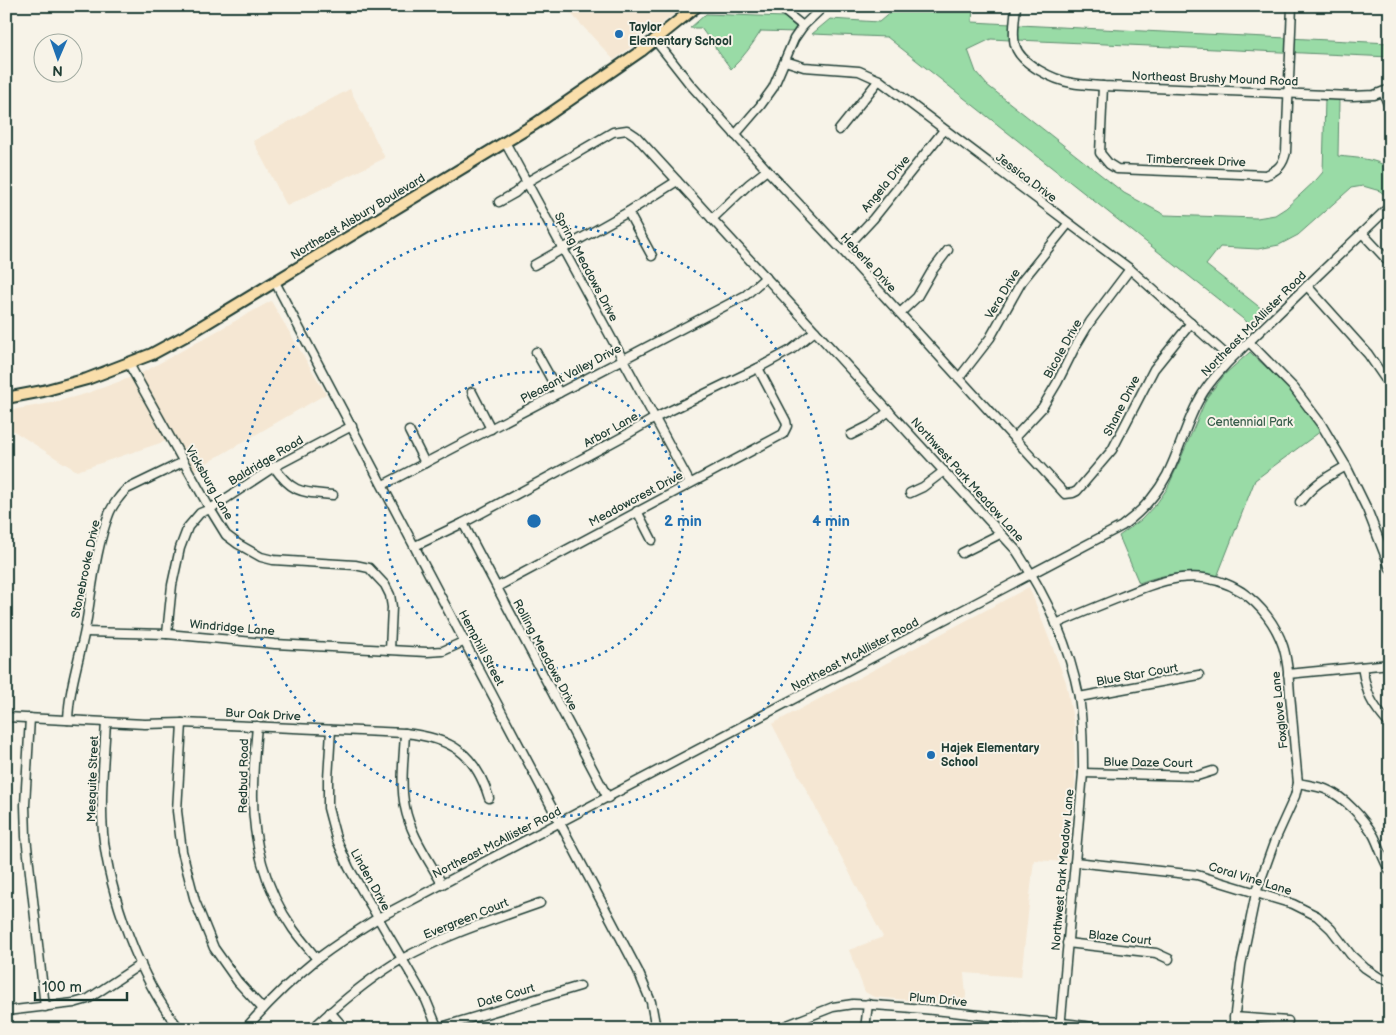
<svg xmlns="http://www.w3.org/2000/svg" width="1396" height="1035" font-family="'Balsamiq Sans',sans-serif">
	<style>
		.built { fill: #f5e7d3 }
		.green { fill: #99dba6; stroke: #5c8c6d }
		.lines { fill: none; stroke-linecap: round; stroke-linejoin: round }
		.minor-casing { stroke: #1f3d34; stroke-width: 11 }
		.major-casing { stroke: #1f3d34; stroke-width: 14 }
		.minor { stroke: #f7f3e8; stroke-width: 8 }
		.major { stroke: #f9deab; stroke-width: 10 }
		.ring { fill: none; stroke: #1f6fb2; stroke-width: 2.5; stroke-dasharray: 2.5 5 }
		.poi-dot { fill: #1f6fb2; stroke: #f7f3e8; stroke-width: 2 }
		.labels { text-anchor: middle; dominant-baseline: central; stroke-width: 4; stroke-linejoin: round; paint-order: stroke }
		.poi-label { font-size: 12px; font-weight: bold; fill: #1f3d34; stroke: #f7f3e8; text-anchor: start }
		.street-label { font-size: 12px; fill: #1f3d34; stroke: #f7f3e8 }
		.park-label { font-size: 12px; fill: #375d4b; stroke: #f7f3e8 }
		.centre { fill: #1f6fb2; stroke: #f7f3e8; stroke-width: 2.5 }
		.ring-label { font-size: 15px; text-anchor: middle; font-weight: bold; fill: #1f6fb2; stroke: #f7f3e8; stroke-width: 4; stroke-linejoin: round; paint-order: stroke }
	</style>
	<rect width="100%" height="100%" fill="#f7f3e8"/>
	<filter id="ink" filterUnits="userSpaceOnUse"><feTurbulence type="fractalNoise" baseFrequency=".02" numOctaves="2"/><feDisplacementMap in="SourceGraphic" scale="10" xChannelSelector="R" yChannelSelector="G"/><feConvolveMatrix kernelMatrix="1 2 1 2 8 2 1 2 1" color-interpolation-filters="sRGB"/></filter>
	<g filter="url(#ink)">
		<g class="built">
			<polygon points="564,6 685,6 614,60"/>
			<polygon points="350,89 385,158 287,206 253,141"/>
			<polygon points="271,301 326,394 184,476 166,441 77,471 62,462 6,426 6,411 51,403 85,394 140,374"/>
			<polygon points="1029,587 1066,682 1074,725 1075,785 1067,862 1034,860 1021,977 964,973 966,995 965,1005 874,997 865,992 849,950 883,937 772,724"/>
		</g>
		<g class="green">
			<path d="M898,6h75l-1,16 39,2 -1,16 -19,-1 -23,11 8,22 11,13 137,108 41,22 92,3 18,-3 11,-7 31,-29 6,-7 2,-73 14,1 -1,56c16,2 39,2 52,13v30l-10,-8 -17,-5 -12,2 -53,47 -19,10 -21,4 -38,-2 -14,18 61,48 -15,13 -365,-289 -75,-3 18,-15 49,3z"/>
			<path d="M706,14l78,3 13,11 -1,4 -35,-1c-9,14 -18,27 -30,38l-30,-41h-11z"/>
			<polygon points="1019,25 1390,43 1390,57 1018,40"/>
			<path d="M1250,352l38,36 33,43 -66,49 -38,97c-7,-1 -15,-3 -23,-4 -18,-1 -39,4 -55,10l-20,-47 22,-16 16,-17 10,-14 11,-24 29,-68 18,-23z"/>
		</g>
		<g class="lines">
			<g class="minor-casing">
				<g id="minor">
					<polyline points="778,6 803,26"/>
					<path d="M1016,6c-1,12 -4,28 -1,39 5,19 39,35 57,38 10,2 21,2 31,3l249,10 22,-1 16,-6"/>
					<polyline points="656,41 689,83 767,170 843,251 1065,494 1073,493 1077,491 1112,450 1154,369 1191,323"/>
					<polyline points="785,61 804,67 859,71 879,80 1130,269 1231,359"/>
					<path d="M1103,86l-3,67 9,11 8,5 149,6c12,-5 17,-10 20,-23l6,-146"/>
					<polyline points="1383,92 1390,109"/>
					<polyline points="839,130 879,80"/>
					<polyline points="735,135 760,106 773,88 794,39 803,26 824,6"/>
					<polyline points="505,142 690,483"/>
					<path d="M499,202l16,-9 12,-11 86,-50 14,-2 9,6 380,414c29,44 53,94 63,147 4,25 4,51 4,76l-23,256"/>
					<polyline points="628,212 652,256"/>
					<polyline points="712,219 749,184 767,170"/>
					<polyline points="1362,233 1390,263"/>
					<polyline points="843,251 873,219 944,130"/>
					<polyline points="534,265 628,212 677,181"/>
					<polyline points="275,282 638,971 651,1002 656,1029"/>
					<polyline points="1307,286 1368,354 1390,386"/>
					<polyline points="900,313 917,297 932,271 948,250"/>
					<polyline points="1250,343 1294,388 1321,424 1346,466 1367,509 1390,568"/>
					<polyline points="536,352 559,393"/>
					<polyline points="129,364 210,509 226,535 238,544 261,557 273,560 355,565 369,568 385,585 390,595 392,607 390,650"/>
					<polyline points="959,378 990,338 1022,281 1068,224"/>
					<polyline points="472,392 491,429"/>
					<polyline points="409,431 425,463"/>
					<polyline points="851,435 871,425 889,411"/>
					<polyline points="1014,438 1042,408 1057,383 1075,347 1090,322 1130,269"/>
					<path d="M274,467c19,27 28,25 59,28"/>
					<polyline points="383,485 746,295 766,277"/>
					<polyline points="910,493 923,487 944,471"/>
					<path d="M1300,502c15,-19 25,-24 46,-36"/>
					<polyline points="637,511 652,540"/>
					<polyline points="463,523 608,798"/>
					<polyline points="415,546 463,523 624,436 655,418 758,368 791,350 815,331"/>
					<polyline points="962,553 1000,534"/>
					<polyline points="497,587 783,434 787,426 786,421 758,368"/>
					<path d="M1056,624c20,-9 40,-17 60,-25 43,-18 82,-35 126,-7 19,13 34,33 41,54 5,15 6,33 7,49 3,29 5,59 8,88l-3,13 -20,44 -19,53 -15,72 -8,64"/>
					<polyline points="85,632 167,634 275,644 427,652 443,651 465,641"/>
					<polyline points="167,634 172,585 180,548 188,527 200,513 210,509 274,467 352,426"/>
					<path d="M1362,667c5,28 8,36 28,58"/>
					<polyline points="1288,674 1390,664"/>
					<polyline points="1079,697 1199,675"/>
					<path d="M6,717l139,7 37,-1 223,10c45,5 70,19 84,65"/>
					<polyline points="30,718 25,805 26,837 45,1007"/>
					<path d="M68,720c1,-31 11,-60 17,-90 7,-38 10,-80 24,-116 3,-8 12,-20 18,-25l56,-27"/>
					<path d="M106,722c-2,37 -6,74 -3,111 6,60 37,149 77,196"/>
					<polyline points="182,723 177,811 182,851 195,901 214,948 238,982 263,1009"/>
					<path d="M257,726c-2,22 -4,44 -4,65 -1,49 12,98 40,138 8,11 16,20 24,30"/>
					<polyline points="331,730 328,779 328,808 336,838 349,868 426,1000 438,1029"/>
					<path d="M405,733c-1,24 -5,50 0,74 5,27 24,53 37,77"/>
					<polyline points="1083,773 1197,776 1213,771"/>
					<path d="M1298,783c9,2 18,3 27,6 19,7 39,30 49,47 6,12 9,24 16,35"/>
					<polyline points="1075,862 1197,875 1293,904 1317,916 1331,929 1351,955 1365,968 1380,978 1390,981"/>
					<polyline points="1067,943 1156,953 1169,959"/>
					<polyline points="6,1011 74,1003 88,999 141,964"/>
					<polyline points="330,1012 345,1029"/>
					<polyline points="1234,1017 1288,1021"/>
					<polyline points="438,1028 580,986"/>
					<path d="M245,1029c22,-25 46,-49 72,-70 20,-15 40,-28 61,-41l744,-392c19,-14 34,-30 45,-51 13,-25 19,-53 33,-77 8,-15 20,-27 31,-39l159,-153"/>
					<path d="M312,1029c28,-26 57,-51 90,-70 43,-24 91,-39 138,-56"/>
					<path d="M777,1029l56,-22 20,-3c57,2 114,10 171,16 25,3 52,2 76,9"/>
					<polyline points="865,1029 868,1004"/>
				</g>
			</g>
			<g class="major-casing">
				<polyline id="major" points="6,398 43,391 87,379 152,354 187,335 535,124 641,51 697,6"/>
			</g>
			<use href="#minor" class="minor"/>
			<use href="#major" class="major"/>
		</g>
	</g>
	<g class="ring">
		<circle cx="534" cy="521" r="149"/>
		<circle cx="534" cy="521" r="297"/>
	</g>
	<g class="poi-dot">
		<circle cx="619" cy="34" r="5"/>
		<circle cx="931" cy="755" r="5"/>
	</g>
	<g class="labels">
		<g class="poi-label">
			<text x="629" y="27">Taylor<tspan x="629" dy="14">Elementary School</tspan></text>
			<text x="941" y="748">Hajek Elementary<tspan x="941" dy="14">School</tspan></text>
		</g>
		<g class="street-label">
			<text transform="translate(1215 79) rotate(2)">Northeast Brushy Mound Road</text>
			<text transform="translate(1196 161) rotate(2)">Timbercreek Drive</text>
			<text transform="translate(1026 178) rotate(37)">Jessica Drive</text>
			<text transform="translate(886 184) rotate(-51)">Angela Drive</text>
			<text transform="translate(358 217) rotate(-31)">Northeast Alsbury Boulevard</text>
			<text transform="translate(868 263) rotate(47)">Heberle Drive</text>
			<text transform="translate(586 267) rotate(62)">Spring Meadows Drive</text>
			<text transform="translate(1003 294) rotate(-59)">Vera Drive</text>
			<text transform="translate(1254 324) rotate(-45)">Northeast McAllister Road</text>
			<text transform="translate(1063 349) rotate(-61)">Bicole Drive</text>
			<text transform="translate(571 374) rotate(-28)">Pleasant Valley Drive</text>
			<text transform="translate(1122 406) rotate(-63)">Shane Drive</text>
			<text transform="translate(611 430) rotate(-29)">Arbor Lane</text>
			<text transform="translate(266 461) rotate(-31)">Baldridge Road</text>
			<text transform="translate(967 480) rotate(48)">Northwest Park Meadow Lane</text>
			<text transform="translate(209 483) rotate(60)">Vicksburg Lane</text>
			<text transform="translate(636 499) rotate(-28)">Meadowcrest Drive</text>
			<text transform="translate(86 569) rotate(-78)">Stonebrooke Drive</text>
			<text transform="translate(232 628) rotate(5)">Windridge Lane</text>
			<text transform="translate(481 648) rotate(62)">Hemphill Street</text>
			<text transform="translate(545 655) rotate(62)">Rolling Meadows Drive</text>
			<text transform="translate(855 655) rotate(-28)">Northeast McAllister Road</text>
			<text transform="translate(1137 675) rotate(-10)">Blue Star Court</text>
			<text transform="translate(1280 710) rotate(-96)">Foxglove Lane</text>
			<text transform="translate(263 715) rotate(3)">Bur Oak Drive</text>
			<text transform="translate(1148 763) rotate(1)">Blue Daze Court</text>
			<text transform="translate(244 776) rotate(-89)">Redbud Road</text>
			<text transform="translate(93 779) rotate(-88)">Mesquite Street</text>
			<text transform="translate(497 843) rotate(-27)">Northeast McAllister Road</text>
			<text transform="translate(1063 870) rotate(-85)">Northwest Park Meadow Lane</text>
			<text transform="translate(1250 879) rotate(17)">Coral Vine Lane</text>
			<text transform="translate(370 880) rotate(61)">Linden Drive</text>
			<text transform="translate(466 919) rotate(-22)">Evergreen Court</text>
			<text transform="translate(1120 938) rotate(6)">Blaze Court</text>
			<text transform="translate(506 996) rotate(-16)">Date Court</text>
			<text transform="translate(938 1000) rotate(5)">Plum Drive</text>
		</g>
		<g class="park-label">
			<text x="1250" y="422">Centennial Park</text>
		</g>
	</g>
	<circle cx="534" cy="521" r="8" class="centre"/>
	<g class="ring-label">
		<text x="683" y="526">2 min</text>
		<text x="831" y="526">4 min</text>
	</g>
	<rect width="1396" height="1035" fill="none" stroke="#f7f3e8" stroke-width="25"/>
	<rect x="12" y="12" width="1371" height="1010" fill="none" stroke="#1f3d34" stroke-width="2" filter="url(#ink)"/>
	<g transform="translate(58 58) rotate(182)"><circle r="24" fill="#f7f3e8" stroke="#a1aaa0"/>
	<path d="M0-4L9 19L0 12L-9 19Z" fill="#1f6fb2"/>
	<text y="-8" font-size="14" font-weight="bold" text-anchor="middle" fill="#1f3d34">N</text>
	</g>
	<path d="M35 992v8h92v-8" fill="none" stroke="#1f3d34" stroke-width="2.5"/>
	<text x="42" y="992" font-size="15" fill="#1f3d34" stroke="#f7f3e8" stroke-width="4" paint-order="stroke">100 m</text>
</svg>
